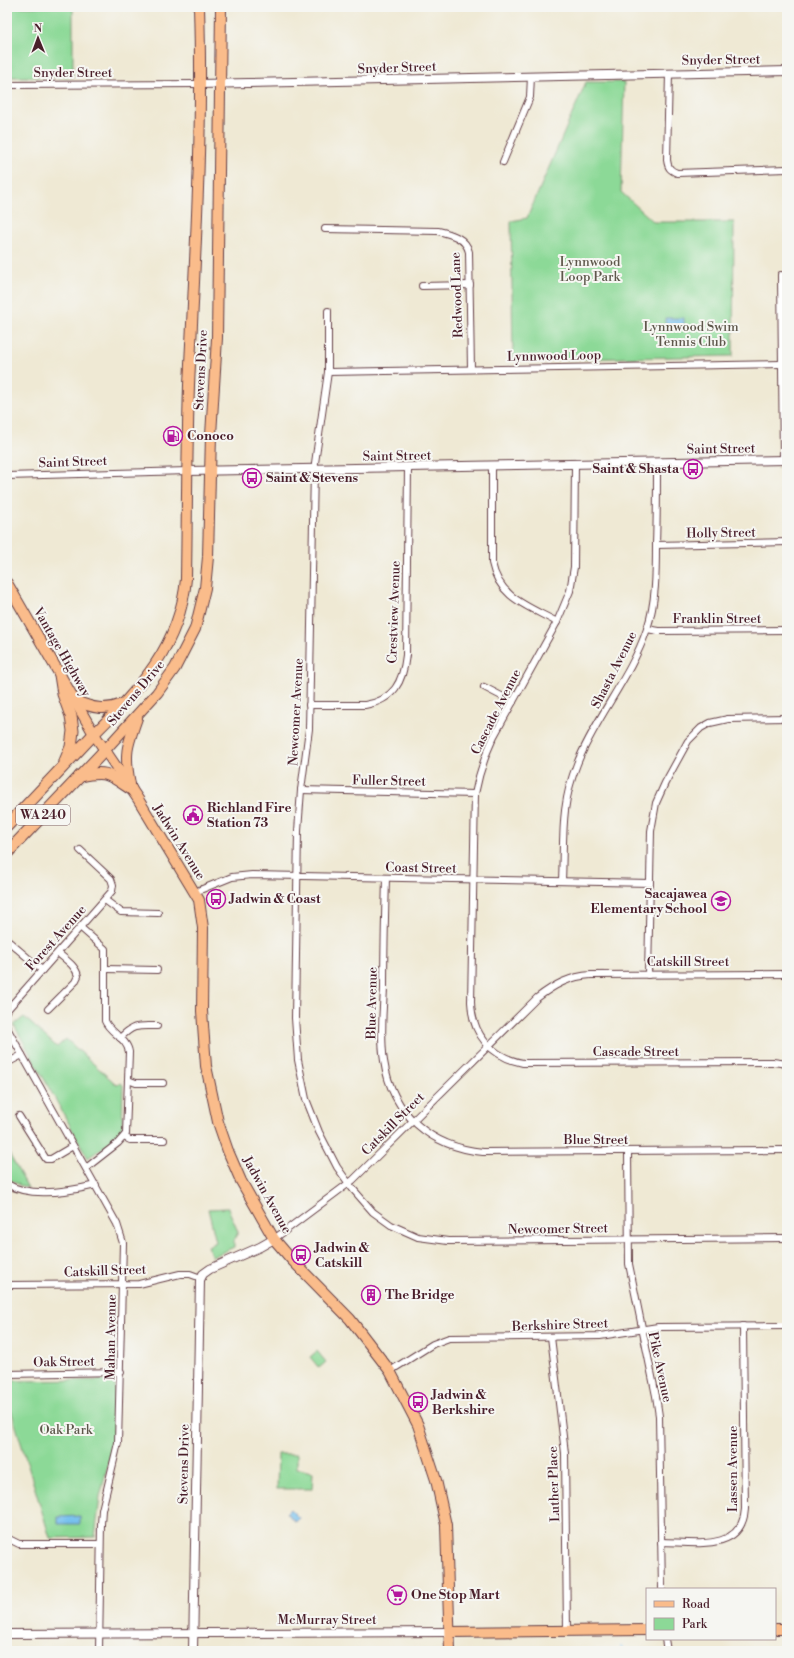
<svg xmlns="http://www.w3.org/2000/svg" width="794" height="1658" font-family="'Libre Bodoni',serif">
	<style>
		.green { fill: #8cd997; stroke: #6b7c61 }
		.water { fill: #75c0ee; stroke: #60708c }
		.lines { fill: none; stroke-linecap: round; stroke-linejoin: round }
		.stream { stroke: #75c0ee; stroke-width: 2 }
		.minor-casing { stroke: #633d44; stroke-width: 8 }
		.tertiary-casing { stroke: #633d44; stroke-width: 10 }
		.primary-casing { stroke: #633d44; stroke-width: 12 }
		.trunk-casing { stroke: #633d44; stroke-width: 13 }
		.minor { stroke: #fff; stroke-width: 6 }
		.tertiary { stroke: #fff; stroke-width: 8 }
		.primary { stroke: #fabc8b; stroke-width: 10 }
		.trunk { stroke: #fabc8b; stroke-width: 11 }
		.labels { text-anchor: middle; dominant-baseline: central; stroke-width: 4; stroke-linejoin: round; paint-order: stroke }
		.shield { fill: #f6f6f2; stroke: #7e6067; stroke-width: 1 }
		.shield-label { font-size: 12px; font-weight: bold; fill: #4a1f2b }
		.street-label { font-size: 13px; fill: #4a1f2b; stroke: #f6f6f2 }
		.park-label { font-size: 13px; fill: #5e574b; stroke: #f6f6f2 }
		.poi-label { font-size: 13px; font-weight: bold; fill: #4a1f2b; stroke: #f6f6f2; text-anchor: start }
	</style>
	<rect width="100%" height="100%" fill="#f6f6f2"/>
	<filter id="ink" filterUnits="userSpaceOnUse"><feTurbulence type="fractalNoise" baseFrequency=".025" numOctaves="2"/><feDisplacementMap in="SourceGraphic" scale="8" xChannelSelector="R" yChannelSelector="G"/><feConvolveMatrix kernelMatrix="1 2 1 2 8 2 1 2 1" color-interpolation-filters="sRGB"/></filter>
	<filter id="wash" filterUnits="userSpaceOnUse"><feTurbulence type="fractalNoise" baseFrequency=".012" numOctaves="4" result="noise"/><feDisplacementMap in="SourceGraphic" scale="16" xChannelSelector="R" yChannelSelector="G"/><feGaussianBlur stdDeviation="0.9" result="paint"/><feColorMatrix in="noise" values="0 0 0 0 0 0 0 0 0 0 0 0 0 0 0 0 0 1.4 0 .05"/><feComposite in="paint" operator="in"/></filter>
	<g filter="url(#wash)">
		<rect width="100%" height="100%" fill="#efe9d4"/>
		<g class="green">
			<rect x="7" y="7" width="66" height="70"/>
			<polygon points="586,82 624,82 621,192 654,222 734,222 733,356 513,360 511,221 527,218"/>
			<polygon points="24,1017 57,1047 66,1039 117,1085 121,1083 123,1085 122,1134 88,1158 14,1025"/>
			<polygon points="7,1150 28,1188 19,1185 7,1178"/>
			<polygon points="228,1208 238,1232 234,1241 234,1247 212,1257 208,1246 216,1242 208,1209"/>
			<polygon points="317,1351 326,1362 319,1368 310,1357"/>
			<polygon points="108,1380 113,1380 115,1385 113,1444 100,1497 95,1537 50,1538 7,1397 7,1381"/>
			<polygon points="278,1454 297,1454 297,1468 307,1471 313,1472 312,1489 277,1489"/>
		</g>
		<g class="water">
			<polygon points="666,318 684,318 684,326 666,327"/>
			<polygon points="290,1509 299,1518 296,1522 286,1513"/>
			<polygon points="80,1516 80,1524 58,1524 58,1517"/>
		</g>
		<g class="lines">
			<polyline class="stream" points="621,1647 623,1651"/>
		</g>
	</g>
	<g filter="url(#ink)">
		<g class="lines">
			<g class="minor-casing">
				<g id="minor">
					<path d="M669,73l-2,87c1,8 3,10 10,13l110,-4"/>
					<polyline points="7,85 199,84"/>
					<polyline points="503,162 530,97 531,76"/>
					<path d="M325,229l113,2c13,3 28,7 31,21l2,117"/>
					<polyline points="781,275 783,460"/>
					<polyline points="422,286 470,285"/>
					<polyline points="328,311 328,372 314,470 309,729 301,790 298,831 295,1018 298,1060 306,1099 319,1132 337,1167 352,1188 373,1212 391,1225 418,1237 448,1241 787,1238"/>
					<polyline points="328,372 781,364"/>
					<path d="M575,465l-1,102 -4,24 -13,31 -63,114c-9,19 -15,37 -19,58l-4,208c1,32 20,55 52,61l250,-1 14,2"/>
					<path d="M492,466v97c7,35 36,43 65,59"/>
					<polyline points="7,476 188,471"/>
					<polyline points="656,545 787,542"/>
					<polyline points="647,629 658,631 787,630"/>
					<polyline points="484,687 513,702"/>
					<path d="M309,705h56c29,-5 38,-23 41,-50l2,-187"/>
					<polyline points="301,790 475,794"/>
					<path d="M386,878c-1,37 -2,73 -2,110 -1,24 -4,49 0,73 8,53 47,86 99,91l304,-2"/>
					<path d="M562,881c2,-43 -2,-75 15,-117 18,-46 54,-87 70,-135 9,-27 9,-56 9,-84 1,-28 1,-55 1,-82"/>
					<polyline points="195,892 232,877 252,875 650,883"/>
					<polyline points="105,900 121,912 158,913"/>
					<path d="M80,927l25,22v72c5,12 22,17 24,31l-3,82 -8,9 -32,25"/>
					<polyline points="7,940 42,970"/>
					<polyline points="106,969 157,970"/>
					<polyline points="648,975 651,831 656,803 665,783 688,741 701,728 710,723 728,719 787,718"/>
					<path d="M48,1009l27,-27 3,-6c-2,-10 -13,-17 -20,-23"/>
					<polyline points="7,1010 112,891 113,885 111,879 80,850"/>
					<polyline points="7,1028 117,1224 123,1243 118,1443 102,1510 101,1524 99,1651"/>
					<path d="M120,1038c14,-14 18,-12 37,-12"/>
					<polyline points="7,1063 22,1055"/>
					<polyline points="128,1080 136,1083 163,1083"/>
					<polyline points="19,1116 46,1159 51,1159 73,1146"/>
					<polyline points="124,1137 130,1140 164,1140"/>
					<polyline points="628,1151 629,1264 656,1396 659,1416 662,1589"/>
					<path d="M7,1184c23,14 64,7 89,1"/>
					<path d="M274,1239l79,-59 184,-182c17,-13 33,-22 54,-23l196,-1"/>
					<polyline points="7,1285 139,1284 180,1274 190,1274 201,1278"/>
					<polyline points="551,1337 565,1453 567,1631"/>
					<polyline points="390,1371 433,1344 449,1338 600,1336 658,1327 787,1326"/>
					<polyline points="7,1374 121,1372"/>
					<polyline points="7,1538 19,1544 100,1544"/>
					<path d="M661,1542c31,0 81,11 84,-33l-2,-183"/>
					<polyline points="665,1639 667,1651"/>
				</g>
			</g>
			<g class="tertiary-casing">
				<g id="tertiary">
					<polyline points="199,84 787,71"/>
					<polyline points="188,471 787,460"/>
					<polyline points="7,1634 450,1632"/>
					<polyline points="193,1651 200,1280 203,1274 210,1269 260,1247 274,1239"/>
				</g>
			</g>
			<g class="primary-casing">
				<g id="primary">
					<polyline points="7,583 94,734 138,799 199,900 203,928 202,1011 206,1066 218,1122 228,1151 241,1181 274,1239 292,1260 350,1319 390,1371 418,1425 436,1480 446,1525 450,1651"/>
					<path d="M76,701c16,7 29,10 46,3"/>
					<path d="M94,734c46,-46 86,-88 92,-155 1,-64 1,-129 3,-194 6,-126 14,-252 10,-378"/>
					<polyline points="105,750 157,693 175,668 195,629 205,588 208,557 211,435 217,338 221,7"/>
					<path d="M130,784c-6,-30 -3,-38 7,-66"/>
					<polyline points="775,1629 787,1629"/>
					<polyline points="450,1632 647,1630"/>
				</g>
			</g>
			<g class="trunk-casing">
				<g id="trunk">
					<polyline points="60,675 63,694 71,716 73,731 71,747 65,761"/>
					<path d="M80,776c26,-6 29,-2 51,13"/>
					<polyline points="7,826 94,734"/>
					<polyline points="7,853 105,750"/>
				</g>
			</g>
			<use href="#minor" class="minor"/>
			<use href="#tertiary" class="tertiary"/>
			<use href="#primary" class="primary"/>
			<use href="#trunk" class="trunk"/>
		</g>
	</g>
	<defs>
		<g id="fuel-ring" transform="scale(1)"><circle r="9.5" fill="#f6f6f2" stroke="#b5179e" stroke-width="1.5"/><path d="M-5.5-6h7V0h2V4h1.3V-2.5L3-4.5l.8-.8L6-3V5H2.5V1h-1V6h-7ZM-4.2-4.7v3.2H.2V-4.7Z" fill="#b5179e"/></g>
		<g id="bus-ring" transform="scale(1)"><circle r="9.5" fill="#f6f6f2" stroke="#b5179e" stroke-width="1.5"/><path d="M-5-6H5V4H4V6H2V4H-2V6H-4V4H-5ZM-3.5-4V0h7V-4ZM-3.5 1.2v1.5H-2V1.2ZM2 1.2v1.5H3.5V1.2Z" fill="#b5179e"/></g>
		<g id="civic-ring" transform="scale(1)"><circle r="9.5" fill="#f6f6f2" stroke="#b5179e" stroke-width="1.5"/><path d="M-.6-6.5H3V-4.5H.6V-3L4-1V1h2V6H-6V1h2V-1L-.6-3ZM-1.2 2.5V6h2.4V2.5Z" fill="#b5179e"/></g>
		<g id="school-ring" transform="scale(1)"><circle r="9.5" fill="#f6f6f2" stroke="#b5179e" stroke-width="1.5"/><path d="M0-5L7-2L0 1L-7-2ZM-4 1L0 2.5L4 1V4Q0 6-4 4Z" fill="#b5179e"/></g>
		<g id="building-ring" transform="scale(1)"><circle r="9.5" fill="#f6f6f2" stroke="#b5179e" stroke-width="1.5"/><path d="M-4-6H4V6H1V3H-1V6H-4ZM-2.5-4.3h1.7v1.8h-1.7ZM.8-4.3h1.7v1.8H.8ZM-2.5-1h1.7V.8h-1.7ZM.8-1h1.7V.8H.8Z" fill="#b5179e"/></g>
		<g id="supermarket-ring" transform="scale(1)"><circle r="9.5" fill="#f6f6f2" stroke="#b5179e" stroke-width="1.5"/><path d="M-6-5.5h2.5l.6 2H6L4.5 2H-2.5L-4.4-4H-6ZM-1.5 3.2a1.3 1.3 0 1 0 .1 0ZM3 3.2a1.3 1.3 0 1 0 .1 0Z" fill="#b5179e"/></g>
	</defs>
	<g fill-rule="evenodd">
		<use href="#fuel-ring" x="173" y="436"/>
		<use href="#bus-ring" x="693" y="469"/>
		<use href="#bus-ring" x="252" y="478"/>
		<use href="#civic-ring" x="193" y="815"/>
		<use href="#bus-ring" x="216" y="899"/>
		<use href="#school-ring" x="721" y="901"/>
		<use href="#bus-ring" x="301" y="1255"/>
		<use href="#building-ring" x="371" y="1295"/>
		<use href="#bus-ring" x="418" y="1402"/>
		<use href="#supermarket-ring" x="397" y="1595"/>
	</g>
	<g class="labels">
		<rect class="shield" x="16" y="805" width="54" height="20" rx="3"/>
		<g class="shield-label">
			<text x="43" y="815">WA 240</text>
		</g>
		<g class="street-label">
			<text transform="translate(721 60) rotate(-1)">Snyder Street</text>
			<text transform="translate(397 68) rotate(-2)">Snyder Street</text>
			<text x="73" y="73">Snyder Street</text>
			<text transform="translate(457 295) rotate(-92)">Redwood Lane</text>
			<text transform="translate(554 356) rotate(-1)">Lynnwood Loop</text>
			<text transform="translate(201 370) rotate(-87)">Stevens Drive</text>
			<text transform="translate(721 449) rotate(-1)">Saint Street</text>
			<text transform="translate(397 456) rotate(-1)">Saint Street</text>
			<text transform="translate(73 462) rotate(-2)">Saint Street</text>
			<text transform="translate(721 533) rotate(-1)">Holly Street</text>
			<text transform="translate(394 612) rotate(-88)">Crestview Avenue</text>
			<text x="717" y="619">Franklin Street</text>
			<text transform="translate(62 652) rotate(60)">Vantage Highway</text>
			<text transform="translate(614 670) rotate(-63)">Shasta Avenue</text>
			<text transform="translate(136 693) rotate(-50)">Stevens Drive</text>
			<text transform="translate(296 712) rotate(-87)">Newcomer Avenue</text>
			<text transform="translate(496 712) rotate(-63)">Cascade Avenue</text>
			<text transform="translate(389 781) rotate(1)">Fuller Street</text>
			<text transform="translate(179 842) rotate(58)">Jadwin Avenue</text>
			<text transform="translate(421 868) rotate(1)">Coast Street</text>
			<text transform="translate(56 938) rotate(-48)">Forest Avenue</text>
			<text x="688" y="962">Catskill Street</text>
			<text transform="translate(372 1003) rotate(-89)">Blue Avenue</text>
			<text x="636" y="1052">Cascade Street</text>
			<text transform="translate(393 1124) rotate(-45)">Catskill Street</text>
			<text x="596" y="1140">Blue Street</text>
			<text transform="translate(267 1195) rotate(61)">Jadwin Avenue</text>
			<text transform="translate(558 1229) rotate(-1)">Newcomer Street</text>
			<text transform="translate(105 1271) rotate(-2)">Catskill Street</text>
			<text transform="translate(560 1325) rotate(-2)">Berkshire Street</text>
			<text transform="translate(111 1337) rotate(-89)">Mahan Avenue</text>
			<text transform="translate(64 1362) rotate(-1)">Oak Street</text>
			<text transform="translate(660 1367) rotate(78)">Pike Avenue</text>
			<text transform="translate(184 1464) rotate(-89)">Stevens Drive</text>
			<text transform="translate(733 1469) rotate(-90)">Lassen Avenue</text>
			<text transform="translate(554 1484) rotate(-92)">Luther Place</text>
			<text x="327" y="1620">McMurray Street</text>
		</g>
		<g class="park-label">
			<text x="590" y="262">Lynnwood<tspan x="590" dy="15">Loop Park</tspan></text>
			<text x="691" y="327">Lynnwood Swim<tspan x="691" dy="15">Tennis Club</tspan></text>
			<text x="66" y="1430">Oak Park</text>
		</g>
		<g class="poi-label">
			<text x="187" y="436">Conoco</text>
			<text x="679" y="469" text-anchor="end">Saint &amp; Shasta</text>
			<text x="266" y="478">Saint &amp; Stevens</text>
			<text x="207" y="808">Richland Fire<tspan x="207" dy="15">Station 73</tspan></text>
			<text x="707" y="894" text-anchor="end">Sacajawea<tspan x="707" dy="15">Elementary School</tspan></text>
			<text x="230" y="899">Jadwin &amp; Coast</text>
			<text x="315" y="1248">Jadwin &amp;<tspan x="315" dy="15">Catskill</tspan></text>
			<text x="385" y="1295">The Bridge</text>
			<text x="432" y="1395">Jadwin &amp;<tspan x="432" dy="15">Berkshire</tspan></text>
			<text x="411" y="1595">One Stop Mart</text>
		</g>
	</g>
	<rect width="794" height="1658" fill="none" stroke="#f6f6f2" stroke-width="24"/>
	<rect x="646" y="1588" width="130" height="52" fill="#f6f6f2" stroke="#b1a0a2"/>
	<rect x="654" y="1601" width="20" height="6" fill="#fabc8b" stroke="#b1a0a2"/>
	<text x="682" y="1608" font-size="12" fill="#4a1f2b">Road</text>
	<rect x="654" y="1618" width="20" height="12" fill="#8cd997" stroke="#b1a0a2"/>
	<text x="682" y="1628" font-size="12" fill="#4a1f2b">Park</text>
	<g transform="translate(38 38) rotate(359)" stroke="#f6f6f2" stroke-width="3" paint-order="stroke">
	<path d="M0-3L7 15L0 10L-7 15Z" fill="#4a1f2b"/>
	<text y="-6" font-size="11" font-weight="bold" text-anchor="middle" fill="#4a1f2b">N</text>
	</g>
</svg>
